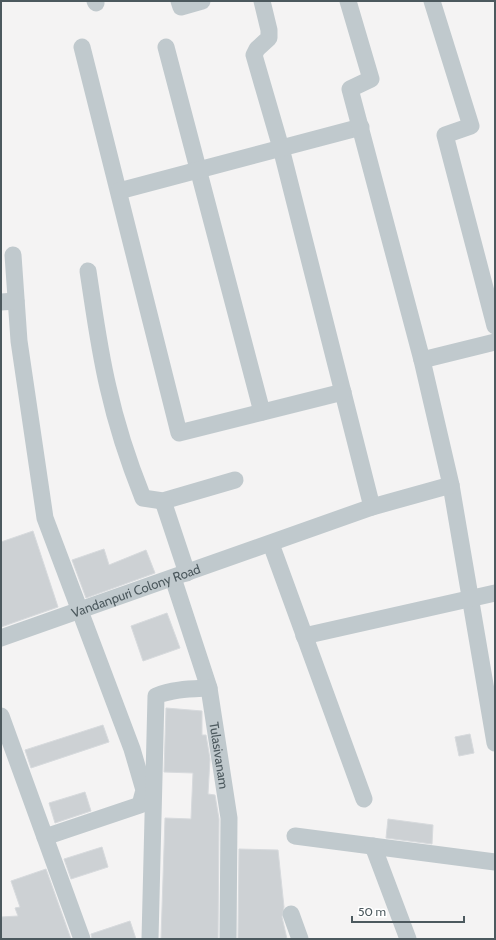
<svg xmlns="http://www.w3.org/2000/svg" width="496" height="940" font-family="Cabin,sans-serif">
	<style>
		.building { fill: #cdd1d4; stroke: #d7dadd }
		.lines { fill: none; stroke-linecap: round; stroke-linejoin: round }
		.street { stroke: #c0c9cd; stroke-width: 17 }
		.labels { text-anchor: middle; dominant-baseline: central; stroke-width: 3; stroke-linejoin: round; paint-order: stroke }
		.street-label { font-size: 13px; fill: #4c595e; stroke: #fff }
	</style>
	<rect width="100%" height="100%" fill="#f4f3f3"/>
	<g class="building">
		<polygon points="33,531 58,607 1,627 1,542"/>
		<polygon points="104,549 109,565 146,550 155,573 86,598 72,560"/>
		<polygon points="167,613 180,648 143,661 131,626"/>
		<polygon points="166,708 202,711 202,735 206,735 210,759 208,794 215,795 219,819 218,939 161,939 165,818 191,819 193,773 164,772"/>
		<polygon points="103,725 109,742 31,768 25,750"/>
		<polygon points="470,734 474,753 459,756 455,737"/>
		<polygon points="85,792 91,811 55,823 49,803"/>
		<polygon points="388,819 433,825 432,844 386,838"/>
		<polygon points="102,847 108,867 71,879 64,859"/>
		<polygon points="239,849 278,850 284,907 282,917 287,939 238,939"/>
		<polygon points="46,869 71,939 1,939 1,917 18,916 15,908 20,907 11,881"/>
		<polygon points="130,921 136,939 92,939 91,934"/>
	</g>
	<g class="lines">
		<g class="street">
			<polyline points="95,1 96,3"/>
			<polyline points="179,1 181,7 202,1"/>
			<polyline points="262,1 269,30 269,38 257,49 254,55 281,148 372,507"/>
			<polyline points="432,1 471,126 445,135 495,326"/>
			<polyline points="82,47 179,433 343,392"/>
			<polyline points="166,47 262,412"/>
			<polyline points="119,191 361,127"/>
			<polyline points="13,255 19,341 45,518 132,749 144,790 140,805 45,837"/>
			<path d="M88,271c6,39 11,78 20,116 8,36 21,76 35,111l20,3 72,-21"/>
			<polyline points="1,302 16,301"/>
			<polyline points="422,360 495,342"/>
			<polyline points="451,485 495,743"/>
			<polyline points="163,501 187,573"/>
			<polyline points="271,544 364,799"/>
			<path id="s1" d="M173,578l36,110 20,130 -1,121"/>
			<polyline points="304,636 495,593"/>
			<path id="s2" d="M1,638l371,-131 79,-22 -29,-125 -72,-271 21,-10 -23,-78"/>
			<polyline points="1,716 82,939"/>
			<polyline points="295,836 495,862"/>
			<polyline points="373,846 408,939"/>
			<polyline points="291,914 300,939"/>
			<path d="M150,939l6,-243c17,-7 35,-7 53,-8"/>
		</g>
	</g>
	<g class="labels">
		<g class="street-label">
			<text stroke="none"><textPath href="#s2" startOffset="143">Vandanpuri Colony Road</textPath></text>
			<text stroke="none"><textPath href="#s1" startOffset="184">Tulasivanam</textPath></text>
		</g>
	</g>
	<rect width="496" height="940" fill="none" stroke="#4c595e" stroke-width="4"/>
	<path d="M352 916v6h112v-6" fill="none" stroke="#4c595e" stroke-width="2"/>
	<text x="358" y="916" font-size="12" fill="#4c595e" stroke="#ffffff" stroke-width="3" paint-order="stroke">50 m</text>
</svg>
